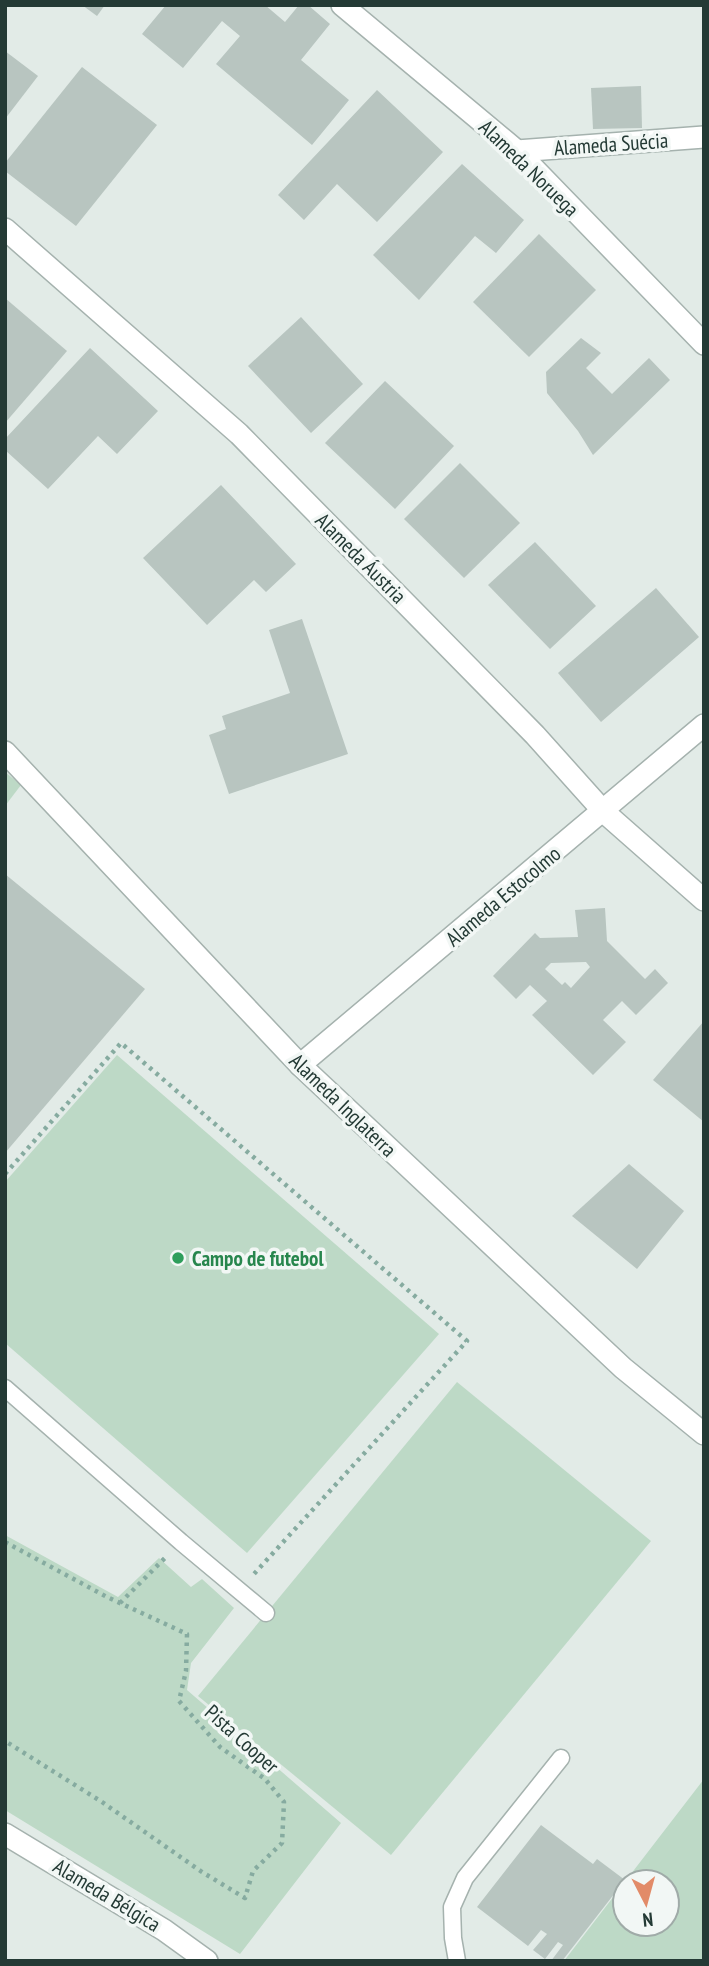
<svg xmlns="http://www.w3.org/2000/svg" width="709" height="1966" font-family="'PT Sans Narrow',sans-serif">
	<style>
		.green { fill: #bdd9c6; fill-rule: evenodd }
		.building { fill: #b8c5c0; fill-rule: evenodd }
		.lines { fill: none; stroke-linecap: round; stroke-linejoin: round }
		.lane-casing { stroke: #a5b2ae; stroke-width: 19 }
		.street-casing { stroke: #a5b2ae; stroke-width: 24 }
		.path { stroke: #86aba0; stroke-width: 4.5; stroke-dasharray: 3.5 5; stroke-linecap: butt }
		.lane { stroke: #fff; stroke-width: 16 }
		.street { stroke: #fff; stroke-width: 21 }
		.leisure-dot { fill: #2e9e5b; stroke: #f2f7f5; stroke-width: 2.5 }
		.labels { text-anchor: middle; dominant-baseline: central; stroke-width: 7; stroke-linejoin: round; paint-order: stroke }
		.street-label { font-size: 21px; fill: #243a35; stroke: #f2f7f5 }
		.leisure-label { font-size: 21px; font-weight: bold; fill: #27864d; stroke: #f2f7f5; text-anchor: start }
	</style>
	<rect width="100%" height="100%" fill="#e2ebe7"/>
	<g class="green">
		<polygon points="5,772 21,785 5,806"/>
		<polygon points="117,1055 439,1334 247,1553 5,1343 5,1182"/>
		<polygon points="457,1382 651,1541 391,1855 198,1696"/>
		<polygon points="5,1535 118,1597 159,1558 191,1587 202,1579 234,1608 191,1663 187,1690 341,1823 240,1954 5,1810"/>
		<path d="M704,1779v182h-140zM667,1882v42h-42v-42z"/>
	</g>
	<g class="building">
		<polygon points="82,5 105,5 97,16"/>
		<polygon points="166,5 265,5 285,22 299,5 308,5 330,24 301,60 349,100 312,145 216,64 240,36 222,21 183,68 142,34"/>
		<polygon points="5,51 38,76 5,119"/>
		<polygon points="82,67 157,125 76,226 5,171 5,163"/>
		<polygon points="641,86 642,128 593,129 591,88"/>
		<polygon points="377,90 443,152 377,222 337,184 304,220 278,195"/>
		<polygon points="462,164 524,220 496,253 475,236 419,300 373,255"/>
		<polygon points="539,234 596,290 529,357 473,302"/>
		<polygon points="5,298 67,351 5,423"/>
		<polygon points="301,317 363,384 311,433 248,366"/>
		<polygon points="581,338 601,353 586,368 612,394 649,358 670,380 593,455 578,431 547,393 546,372"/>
		<polygon points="90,348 158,411 117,454 98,436 48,489 5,450 5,439"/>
		<polygon points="385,381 454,446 395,509 325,443"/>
		<polygon points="460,463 520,523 464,578 404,519"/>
		<polygon points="221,485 296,564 266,592 254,580 207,625 143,558"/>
		<polygon points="535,542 596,606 550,649 488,585"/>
		<polygon points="656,588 699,637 601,722 558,673"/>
		<polygon points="302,619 348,754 229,794 209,735 226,729 222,716 290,693 269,630"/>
		<polygon points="5,874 145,989 5,1153"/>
		<path d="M605,908l2,33 38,38 10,-10 13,14 -32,32 -14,-14 -19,19 23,22 -33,33 -61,-60 15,-14 -17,-16 -14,14 -23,-23 42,-43 5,5 38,-1 -3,-27zM586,962l4,5 -19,21 -6,-6 -3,3 -17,-16 6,-6z"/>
		<polygon points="704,1021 704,1122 653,1080"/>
		<polygon points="629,1164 684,1211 637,1269 572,1216"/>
		<polygon points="541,1825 593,1864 597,1859 625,1880 562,1961 551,1961 563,1945 558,1942 545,1959 533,1950 547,1934 541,1930 528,1946 477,1907"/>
	</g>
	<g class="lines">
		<g class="lane-casing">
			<g id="lane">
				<polyline points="5,1388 181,1542 266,1613"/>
				<polyline points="457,1961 453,1938 452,1907 465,1878 561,1758"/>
			</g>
		</g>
		<g class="street-casing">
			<g id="street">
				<polyline points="342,5 517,151 704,344"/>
				<polyline points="517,151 704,137"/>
				<polyline points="5,229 239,434 535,735 604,812 704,900"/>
				<polyline points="5,752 300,1065 623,1368 704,1434"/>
				<polyline points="300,1065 704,725"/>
				<polyline points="5,1834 164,1930 207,1961"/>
			</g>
		</g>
		<g class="path">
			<polyline points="5,1174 121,1043 467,1341 253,1575"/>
			<polyline points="5,1542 107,1597 187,1634 186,1671 179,1701 220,1747 265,1779 284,1802 282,1843 253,1871 245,1898 202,1872 102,1802 5,1741"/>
			<polyline points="120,1603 166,1557"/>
		</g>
		<use href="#lane" class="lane"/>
		<use href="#street" class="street"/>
	</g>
	<circle class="leisure-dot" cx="178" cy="1258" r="7"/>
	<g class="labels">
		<g class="street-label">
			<text transform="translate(611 144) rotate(-4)">Alameda Suécia</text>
			<text transform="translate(529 168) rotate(44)">Alameda Noruega</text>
			<text transform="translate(361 558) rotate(45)">Alameda Áustria</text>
			<text transform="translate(503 896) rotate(-40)">Alameda Estocolmo</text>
			<text transform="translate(343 1105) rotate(44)">Alameda Inglaterra</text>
			<text transform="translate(242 1739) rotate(42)">Pista Cooper</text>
			<text transform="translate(107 1895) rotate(31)">Alameda Bélgica</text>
		</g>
		<g class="leisure-label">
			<text x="192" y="1258">Campo de futebol</text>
		</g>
	</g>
	<rect width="709" height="1966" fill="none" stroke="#243a35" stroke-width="14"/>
	<g transform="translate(646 1903) rotate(174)"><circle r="33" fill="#f2f7f5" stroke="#a0aba8" stroke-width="2"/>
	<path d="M0-5L12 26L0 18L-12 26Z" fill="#e28b68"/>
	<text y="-10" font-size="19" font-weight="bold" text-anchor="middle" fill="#243a35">N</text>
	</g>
</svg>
